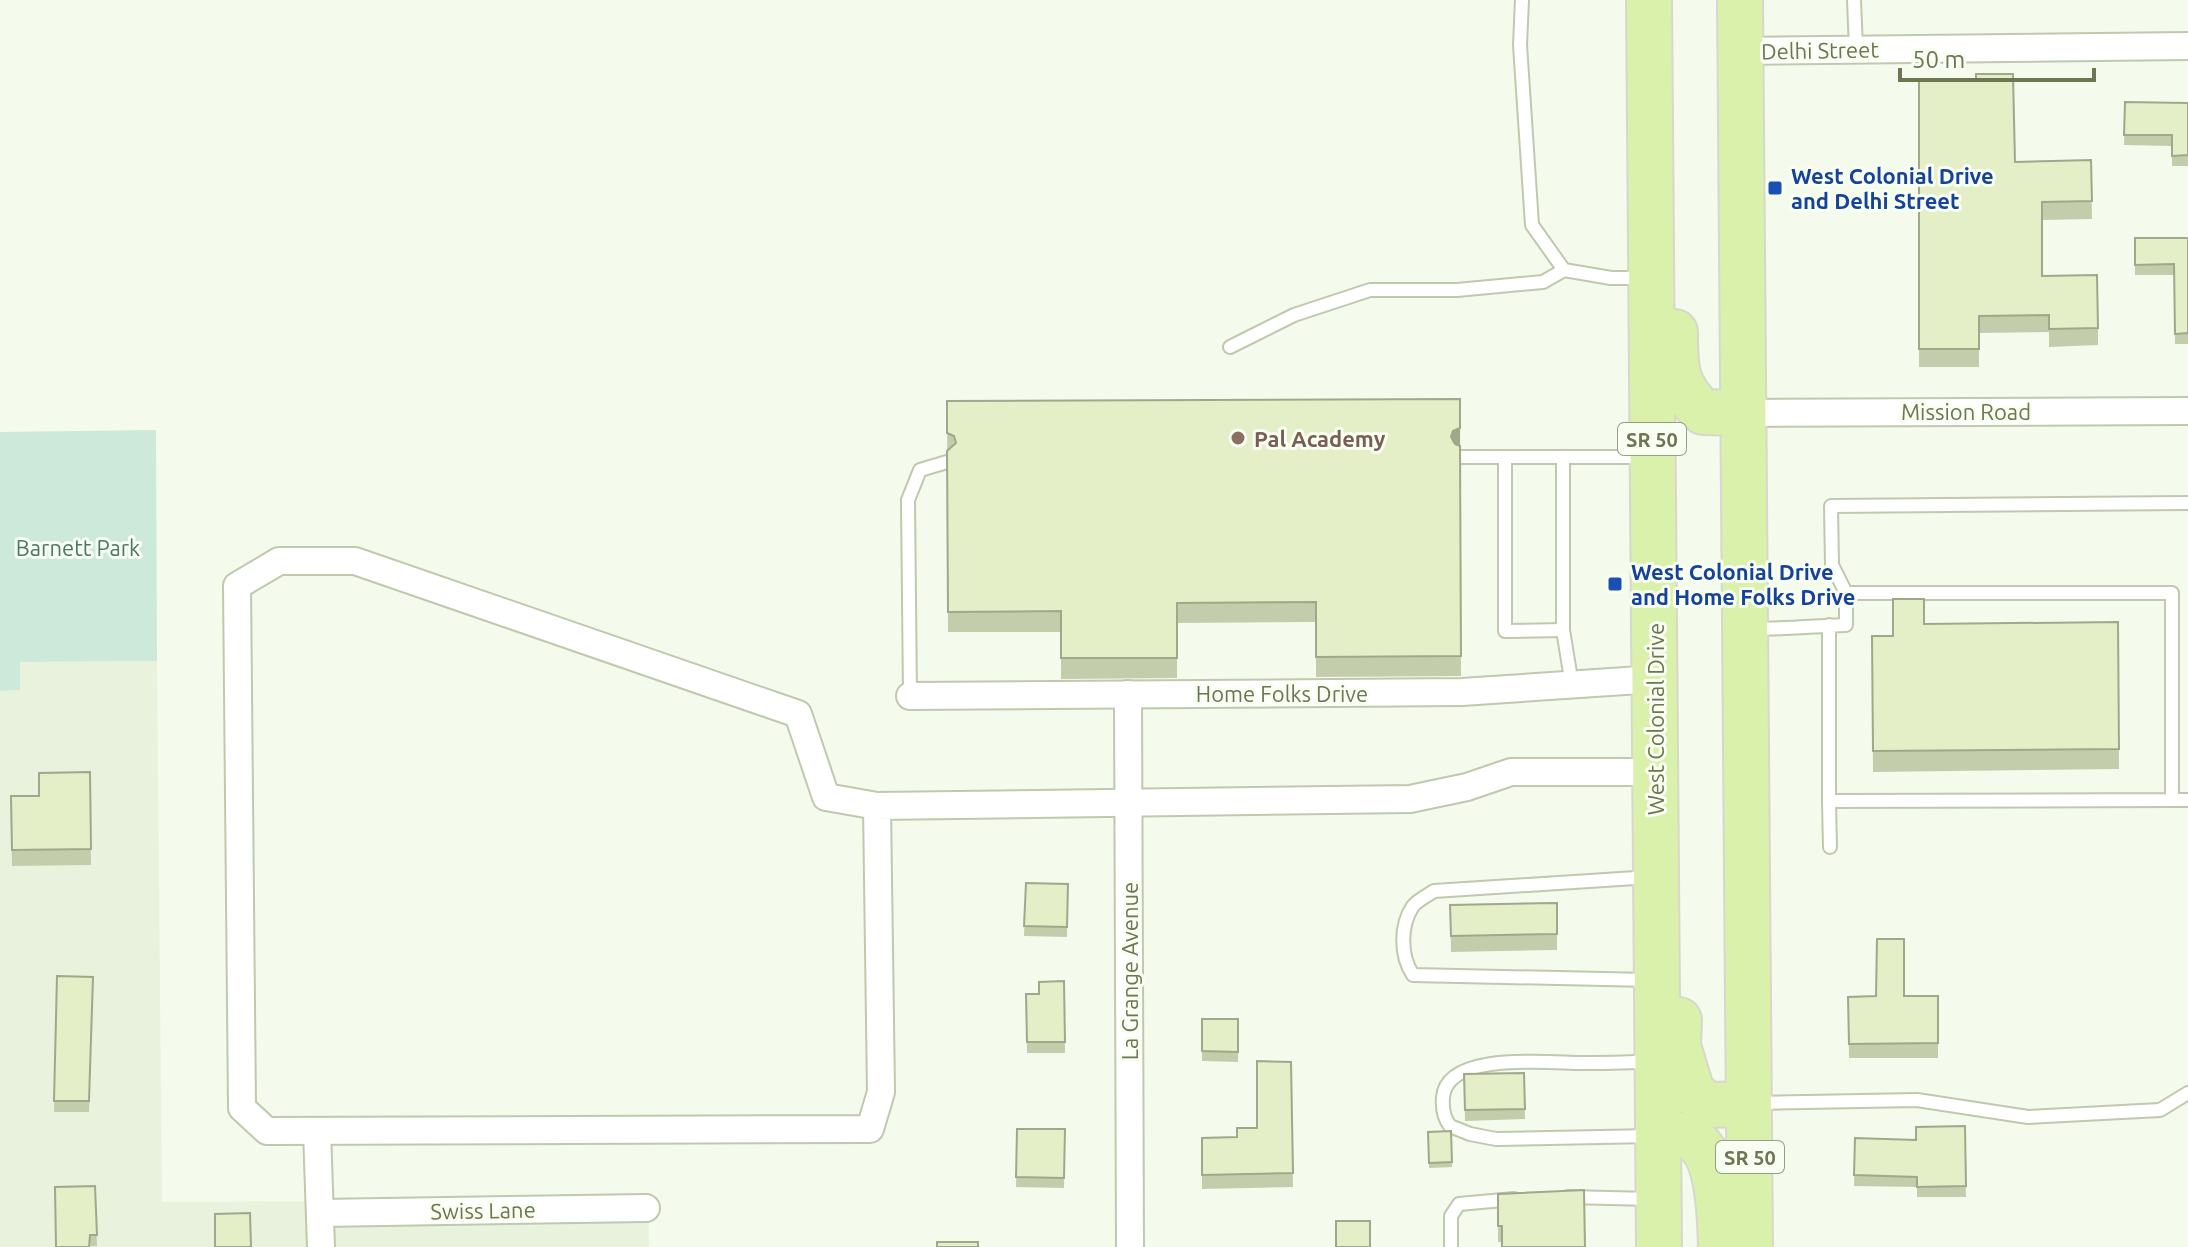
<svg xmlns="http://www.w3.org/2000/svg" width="2188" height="1247" font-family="Ubuntu,sans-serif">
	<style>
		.residential { fill: #e9f2dc }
		.green { fill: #cce9d9 }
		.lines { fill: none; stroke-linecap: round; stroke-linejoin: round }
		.service-casing { stroke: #c0c8ad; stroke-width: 16 }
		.minor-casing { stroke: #c0c8ad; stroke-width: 30 }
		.trunk-casing { stroke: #d6d8ce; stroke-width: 48 }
		.service { stroke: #fff; stroke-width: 12 }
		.minor { stroke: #fff; stroke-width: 26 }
		.trunk { stroke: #daf1ab; stroke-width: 44 }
		.wall { fill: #c4cdab }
		.shaded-wall { fill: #a0a78b }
		.building { fill: #e4eec7; stroke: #a0a78b; stroke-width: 2 }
		.transit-dot { fill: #1a4fb4; stroke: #f9fef3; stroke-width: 3 }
		.education-dot { fill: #8d6e63; stroke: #f9fef3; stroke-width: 3 }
		.labels { text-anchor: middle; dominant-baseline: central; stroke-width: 6; stroke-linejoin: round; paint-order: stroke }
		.shield { fill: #f9fef3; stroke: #979e82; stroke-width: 2 }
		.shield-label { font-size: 20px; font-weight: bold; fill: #6d7551 }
		.street-label { font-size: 22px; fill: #6d7551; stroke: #f9fef3 }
		.transit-label { font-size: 22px; font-weight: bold; fill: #164399; stroke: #f9fef3; text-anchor: start }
		.education-label { font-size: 22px; font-weight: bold; fill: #785e54; stroke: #f9fef3; text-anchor: start }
		.park-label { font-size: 22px; fill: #4a7966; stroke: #f9fef3 }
	</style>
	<rect width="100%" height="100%" fill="#f4fbed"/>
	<polygon class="residential" points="157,661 162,1202 648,1200 649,1247 0,1247 0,691 20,690 19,662"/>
	<polygon class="green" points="156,430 157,661 20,662 20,690 0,691 0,432"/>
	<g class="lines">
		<g class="service-casing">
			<g id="service">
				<polyline points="1522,0 1520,45 1532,225 1564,270 1611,278 1644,278"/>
				<polyline points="1854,0 1856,49"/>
				<polyline points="1230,347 1294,315 1370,290 1457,290 1543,282 1564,270"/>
				<polyline points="1460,457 1505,457"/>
				<polyline points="1563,457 1505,457 1505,631 1563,630"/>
				<polyline points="1846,593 1832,565 1831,506 2188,503"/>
				<path d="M1752,629c32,0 63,-3 94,-4v-32h326v207l-343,1v-176"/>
				<polyline points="1572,685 1563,630 1563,457 1645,457"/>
				<polyline points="910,696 908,500 920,470 947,462"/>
				<polyline points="2172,800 2188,800"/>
				<polyline points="1829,801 1830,847"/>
				<path d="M1649,980l-236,-5c-13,-19 -13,-50 0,-69 5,-6 15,-11 21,-15l217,-14"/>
				<path d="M1650,1061c-22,2 -45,2 -68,2 -33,0 -135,-12 -139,34 -1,11 0,20 7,29l20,8 26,5 155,-3"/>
				<polyline points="1757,1103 1917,1100 2028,1117 2160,1110 2188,1093"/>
				<polyline points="1568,1197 1650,1199"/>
				<polyline points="1451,1247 1451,1216 1459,1204 1514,1199"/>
			</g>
		</g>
		<g class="minor-casing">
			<g id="minor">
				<polyline points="1740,51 2188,46"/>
				<polyline points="1743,413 2188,411"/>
				<polyline points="1128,694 1130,1247"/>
				<polyline points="910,696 1462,692 1655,679"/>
				<polyline points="877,806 881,1092 870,1129 267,1131 242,1108 237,586 279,561 355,561 798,714 826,797 877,806 1410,799 1467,787 1511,772 1655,772"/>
				<polyline points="317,1131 321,1247"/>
				<polyline points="320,1213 646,1208"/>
			</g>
		</g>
		<g class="trunk-casing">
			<g id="trunk">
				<polyline points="1649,0 1659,1247"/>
				<polyline points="1740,0 1750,1247"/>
				<path d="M1675,332c0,37 0,54 28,80l40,1"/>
				<polyline points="1679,1020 1678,1046 1692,1092 1707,1105 1749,1104"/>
				<path d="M1658,1135c9,0 23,-2 31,2 31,14 31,80 32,110"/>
			</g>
		</g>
		<use href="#service" class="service"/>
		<use href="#minor" class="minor"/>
		<use href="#trunk" class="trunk"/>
	</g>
	<g class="wall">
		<polygon points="1919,80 2015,162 2091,160 2092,219 2042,220 2042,276 2098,328 2098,345 2049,347 2049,332 1979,333 1979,367 1919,367"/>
		<polygon points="2125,102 2188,103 2188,166 2172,166 2172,146 2124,145"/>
		<polygon points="2135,238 2188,238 2188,344 2175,344 2174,275 2135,275"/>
		<polygon points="1460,399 1461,676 1316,677 1316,622 1177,623 1177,678 1061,679 1061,632 948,632 947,401"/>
		<polygon points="2118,622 2119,769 1873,772 1872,636 1893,636 1924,624"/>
		<polygon points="90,772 91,865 12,866 11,796 39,796"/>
		<polygon points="1026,883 1068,884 1067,937 1024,936"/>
		<polygon points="1557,903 1557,950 1451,952 1450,905"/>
		<polygon points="57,976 93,977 89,1112 54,1112"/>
		<polygon points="1064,981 1065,1053 1027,1053 1026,994 1039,994"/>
		<polygon points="1938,996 1938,1058 1849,1058 1848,997"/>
		<polygon points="1202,1019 1238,1019 1238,1062 1202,1061"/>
		<polygon points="1291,1062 1293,1187 1202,1189 1202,1138 1237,1137 1257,1128"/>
		<polygon points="1524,1073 1525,1119 1465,1121 1464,1074"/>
		<polygon points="1965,1126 1966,1197 1917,1197 1917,1187 1854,1186 1855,1138 1916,1140"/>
		<polygon points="1017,1129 1065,1129 1064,1188 1016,1187"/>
		<polygon points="1451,1131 1452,1167 1429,1168 1428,1132"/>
		<polygon points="95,1186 97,1246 56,1247"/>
		<polygon points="1584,1190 1502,1242 1498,1242 1498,1194"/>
	</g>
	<polygon class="shaded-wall" points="1460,428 1460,448 1453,452 1451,437 1453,431"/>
	<g class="building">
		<polygon points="1976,74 2013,74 2015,162 2091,160 2092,201 2042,202 2042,276 2097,275 2098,328 2049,329 2049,315 1979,316 1979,349 1919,349 1919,80 1976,80"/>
		<polygon points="2125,102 2188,103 2188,155 2172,156 2172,135 2124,135"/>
		<polygon points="2135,238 2188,238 2188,333 2175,334 2174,264 2135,265"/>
		<polygon points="1460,399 1460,428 1453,431 1451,437 1455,444 1460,446 1461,656 1316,657 1316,602 1177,603 1177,658 1061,658 1061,611 948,612 947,451 956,443 954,436 947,433 947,401"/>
		<polygon points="1893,599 1924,599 1924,624 2118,622 2119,749 1873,751 1872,636 1893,636"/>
		<polygon points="90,772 91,849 12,850 11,796 39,796 39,773"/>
		<polygon points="1026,883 1068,884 1067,927 1024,926"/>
		<polygon points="1557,903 1557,934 1451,936 1450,905"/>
		<polygon points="1877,939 1904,939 1904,996 1938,996 1938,1043 1849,1044 1848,997 1876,996"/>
		<polygon points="57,976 93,977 89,1101 54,1101"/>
		<polygon points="1064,981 1065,1042 1027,1042 1026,994 1039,994 1039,982"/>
		<polygon points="1202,1019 1238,1019 1238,1052 1202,1051"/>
		<polygon points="1257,1061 1291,1062 1293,1173 1202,1175 1202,1138 1237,1137 1237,1128 1257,1128"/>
		<polygon points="1524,1073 1525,1109 1465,1110 1464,1074"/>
		<polygon points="1965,1126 1966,1186 1917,1187 1917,1177 1854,1175 1855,1138 1916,1140 1916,1127"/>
		<polygon points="1017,1129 1065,1129 1064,1178 1016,1177"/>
		<polygon points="1451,1131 1452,1162 1429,1163 1428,1132"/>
		<polygon points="95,1186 97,1235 90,1235 89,1247 56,1247 55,1187"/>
		<polygon points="1584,1190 1585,1247 1502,1247 1502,1226 1498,1226 1498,1194"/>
		<polygon points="250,1213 251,1247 215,1247 215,1214"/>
		<rect x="1336" y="1221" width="34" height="26"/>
		<rect x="937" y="1242" width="41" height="5"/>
	</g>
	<g class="transit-dot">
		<rect x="1767" y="180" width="16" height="16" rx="4"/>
		<rect x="1607" y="576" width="16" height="16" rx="4"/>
	</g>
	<circle class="education-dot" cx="1238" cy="438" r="8"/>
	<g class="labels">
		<g class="shield">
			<rect x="1618" y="423" width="68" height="32" rx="6"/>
			<rect x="1716" y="1141" width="68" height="32" rx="6"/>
		</g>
		<g class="shield-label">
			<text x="1652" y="439">SR 50</text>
			<text x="1750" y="1157">SR 50</text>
		</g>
		<g class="street-label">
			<text transform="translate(1820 50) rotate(-1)">Delhi Street</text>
			<text x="1966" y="411">Mission Road</text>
			<text x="1282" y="693">Home Folks Drive</text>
			<text transform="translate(1655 719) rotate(-90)">West Colonial Drive</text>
			<text transform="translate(1129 971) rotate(-90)">La Grange Avenue</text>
			<text transform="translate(483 1210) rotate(-1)">Swiss Lane</text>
		</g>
		<g class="transit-label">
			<text x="1791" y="175">West Colonial Drive<tspan x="1791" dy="25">and Delhi Street</tspan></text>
			<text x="1631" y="571">West Colonial Drive<tspan x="1631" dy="25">and Home Folks Drive</tspan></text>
		</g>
		<g class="education-label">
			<text x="1254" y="438">Pal Academy</text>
		</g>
		<g class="park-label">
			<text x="78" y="547">Barnett Park</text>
		</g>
	</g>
	<path d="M1900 68v12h194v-12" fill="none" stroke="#6d7551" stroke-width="4"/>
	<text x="1912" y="68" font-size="24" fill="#6d7551" stroke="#f9fef3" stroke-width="6" paint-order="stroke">50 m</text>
</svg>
